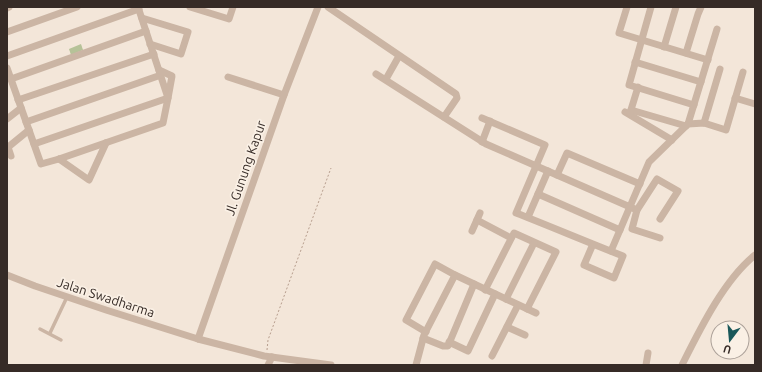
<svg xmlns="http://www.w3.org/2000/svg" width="762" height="372" font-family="Ubuntu,sans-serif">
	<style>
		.green { fill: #b6c298 }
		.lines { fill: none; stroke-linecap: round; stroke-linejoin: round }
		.path { stroke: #b79e8e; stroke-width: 1; stroke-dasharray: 2 2; stroke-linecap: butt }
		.lane { stroke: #cbb5a4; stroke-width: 3.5 }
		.street { stroke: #cbb5a4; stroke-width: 7 }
		.labels { text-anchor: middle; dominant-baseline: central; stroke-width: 3.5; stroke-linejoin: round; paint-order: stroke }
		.street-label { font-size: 13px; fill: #362b26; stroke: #faf0e5 }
	</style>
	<rect width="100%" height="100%" fill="#f3e6d9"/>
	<polygon class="green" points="81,44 83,50 71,55 69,49"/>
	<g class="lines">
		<polyline class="path" points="267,350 268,340 331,168"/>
		<g class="lane">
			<polyline points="40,329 61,340"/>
			<polyline points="50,333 67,297"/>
		</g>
		<g class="street">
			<polyline points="190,7 229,19 233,7"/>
			<polyline points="328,7 456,94 457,98 444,117"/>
			<polyline points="627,7 619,33 708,60"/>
			<polyline points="651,7 629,85 694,105"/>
			<polyline points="7,8 9,7"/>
			<polyline points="142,18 188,32 181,54 150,44"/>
			<polyline points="7,32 77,7"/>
			<polyline points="664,47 676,7"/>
			<polyline points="686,53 698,14 701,7"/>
			<polyline points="7,56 139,9"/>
			<polyline points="635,62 701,82"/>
			<polyline points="7,68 41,164 59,159 163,123 168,98 138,7"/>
			<polyline points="376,74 486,144 637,210"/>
			<polyline points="228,77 284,95"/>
			<polyline points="11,79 146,31"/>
			<polyline points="386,79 399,56"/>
			<polyline points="735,98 755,104"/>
			<polyline points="18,100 154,54"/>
			<polyline points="631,110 686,126"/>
			<polyline points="625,112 672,140"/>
			<polyline points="630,113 638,87"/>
			<path d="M482,118l63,27 -29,68c36,14 71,29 107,43l-9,22 -30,-13 9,-21"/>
			<polyline points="7,119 21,108"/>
			<polyline points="26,122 161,75"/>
			<polyline points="704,123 720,69"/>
			<polyline points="688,124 704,123 726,130 743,72"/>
			<polyline points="482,142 490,121"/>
			<polyline points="34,144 168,98 172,76 159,70"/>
			<polyline points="8,147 11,156"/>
			<polyline points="7,148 29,130"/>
			<polyline points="59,159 89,180 106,143"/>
			<polyline points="557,175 567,153 640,184"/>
			<polyline points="538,194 620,230"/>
			<polyline points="528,217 548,171"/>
			<polyline points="660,219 678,191 657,179 637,210 632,229 660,238"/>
			<polyline points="477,220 511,238"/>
			<polyline points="472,231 480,213"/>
			<polyline points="611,251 649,162 688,124 717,29"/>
			<polyline points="7,275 35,286 106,310 198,339 264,356 331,365"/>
			<polyline points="485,290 514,233 556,252 527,309"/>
			<polyline points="506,299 534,243"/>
			<polyline points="507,327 525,335"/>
			<polyline points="426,332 406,320 435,264 455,275"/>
			<polyline points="423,338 443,346 448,346 474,284"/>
			<polyline points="198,339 284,95 318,7"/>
			<polyline points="449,342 468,351 495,294"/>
			<polyline points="492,356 518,305"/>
			<polyline points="268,365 272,357"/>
			<polyline points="416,365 424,335 455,275 536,313"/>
			<polyline points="646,365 648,353"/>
			<path d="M682,365c18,-36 42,-85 73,-110"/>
		</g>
	</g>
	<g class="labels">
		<g class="street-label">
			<text transform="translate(245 168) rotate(-71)">Jl. Gunung Kapur</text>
			<text transform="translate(106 297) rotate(18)">Jalan Swadharma</text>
		</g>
	</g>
	<rect width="762" height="372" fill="none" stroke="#362b26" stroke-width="16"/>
	<g transform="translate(730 340) rotate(196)"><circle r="19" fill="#faf0e5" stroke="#aca199"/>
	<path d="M0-3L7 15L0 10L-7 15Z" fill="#1a585a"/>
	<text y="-6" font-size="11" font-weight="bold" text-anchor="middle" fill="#362b26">U</text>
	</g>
</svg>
